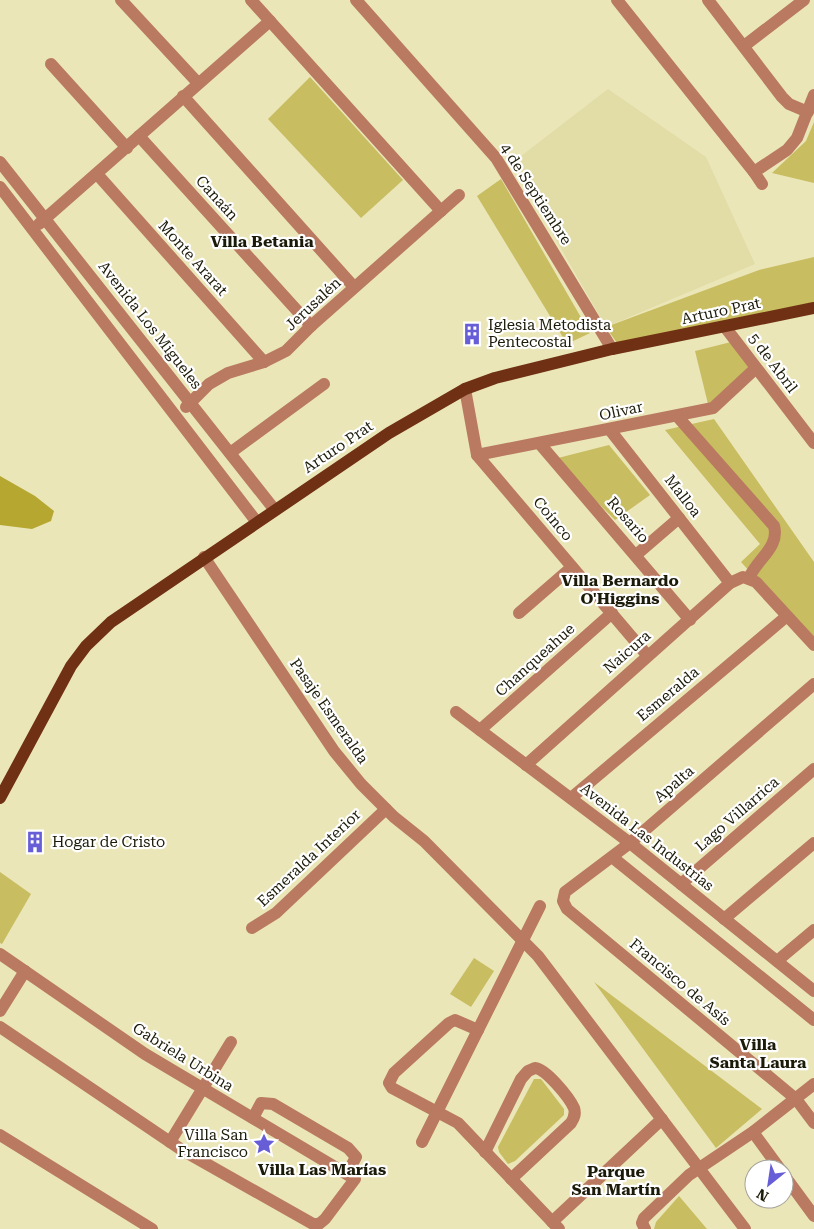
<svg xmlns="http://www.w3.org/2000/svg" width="814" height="1229" font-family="'Roboto Serif',serif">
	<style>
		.built { fill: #e2dca6 }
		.green { fill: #c8bd60 }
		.forest { fill: #b5a730 }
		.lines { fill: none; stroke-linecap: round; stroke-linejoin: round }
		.minor { stroke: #b97a61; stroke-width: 12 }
		.major { stroke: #703013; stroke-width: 12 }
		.labels { text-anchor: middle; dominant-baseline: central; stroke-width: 4.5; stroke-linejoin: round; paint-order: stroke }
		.street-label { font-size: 15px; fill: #1c1a08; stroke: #fff }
		.poi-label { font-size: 15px; fill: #1c1a08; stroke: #fff; text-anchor: start }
		.neighbourhood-label { font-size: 16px; font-weight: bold; fill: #1c1a08; stroke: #fff }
	</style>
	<rect width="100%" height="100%" fill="#ebe6b8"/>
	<polygon class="built" points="608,89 706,157 755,264 606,327 512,163"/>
	<g class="green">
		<polygon points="310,77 403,180 361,218 268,119"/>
		<polygon points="814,122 814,183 772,173 806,141"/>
		<polygon points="501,179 590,333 567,344 477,196"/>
		<polygon points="814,257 814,310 621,349 606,327 759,270"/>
		<polygon points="731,342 755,375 709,408 695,351"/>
		<polygon points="714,419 814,562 814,642 741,562 760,544 665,430"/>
		<polygon points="609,445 650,495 615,520 554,459"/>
		<polygon points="0,872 31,894 2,944 0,943"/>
		<polygon points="474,958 494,971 471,1007 450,994"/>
		<polygon points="594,982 762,1109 716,1148"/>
		<polygon points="534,1079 541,1079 564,1109 564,1115 515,1161 508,1164 499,1152 498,1147"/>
		<polygon points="679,1196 707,1229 654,1229 656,1222"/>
	</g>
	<polygon class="forest" points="0,476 35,496 54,511 51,521 32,529 0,525"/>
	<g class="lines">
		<g class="minor">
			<polyline points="121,0 198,83"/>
			<polyline points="251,0 441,211"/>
			<polyline points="356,0 496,158 612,349"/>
			<polyline points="617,0 754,172"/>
			<polyline points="708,0 782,97 789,104 808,112"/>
			<polyline points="744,46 804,0"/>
			<polyline points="51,64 127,148"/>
			<polyline points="183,96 354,287"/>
			<polyline points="139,136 311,326"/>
			<polyline points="0,162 274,509"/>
			<polyline points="97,174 264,362"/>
			<polyline points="762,184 754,172 787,150 797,138 814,95"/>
			<polyline points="0,187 256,521"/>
			<polyline points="39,224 270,21"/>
			<polyline points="725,327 814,443"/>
			<polyline points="465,389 477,455 647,655"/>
			<polyline points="186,407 209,384 228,373 264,362 286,351 311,326 459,195"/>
			<path d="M677,416l97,110c6,21 -17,33 -25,52"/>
			<polyline points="610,430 730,583"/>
			<polyline points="540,444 690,620"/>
			<polyline points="230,453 324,384"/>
			<polyline points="477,455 713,408 756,368"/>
			<polyline points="636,555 679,518"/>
			<polyline points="204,557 334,751 361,784 394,817 424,841 538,956 745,1229"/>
			<polyline points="519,613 572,567"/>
			<polyline points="814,684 630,843 565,892 563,901 567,909 796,1099 814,1123"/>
			<polyline points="456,712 630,843 814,991"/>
			<polyline points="480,730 612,613"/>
			<polyline points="526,765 730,583 743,577 756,582 814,645"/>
			<polyline points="571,798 787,616"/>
			<polyline points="612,857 814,1020"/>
			<polyline points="681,884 814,769"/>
			<polyline points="724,919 814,843"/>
			<polyline points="252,928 276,913 386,809"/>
			<polyline points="0,954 145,1054 355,1179 325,1219 319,1224 313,1224 182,1150 0,1027"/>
			<polyline points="777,961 814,930"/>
			<polyline points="0,1011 25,971"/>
			<polyline points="478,1030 455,1020 449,1023 394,1073 389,1083 392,1088 458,1123 559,1229"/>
			<polyline points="253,1118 261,1103 273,1104 348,1148 356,1157 347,1174"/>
			<polyline points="753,1132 780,1169"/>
			<polyline points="0,1135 152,1229"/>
			<polyline points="170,1142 231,1042"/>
			<polyline points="422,1142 540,906"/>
			<path d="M485,1152l36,-73 7,-8 7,-3c11,1 34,29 39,40 2,6 0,10 -3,15l-60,56"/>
			<polyline points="784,1175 814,1216"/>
			<polyline points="552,1222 662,1119"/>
			<polyline points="645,1229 642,1223 644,1218 689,1175 753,1132 814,1084"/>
		</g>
		<polyline class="major" points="0,798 71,666 86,646 111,622 389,433 465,389 495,378 612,349 814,308"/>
	</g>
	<defs>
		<g id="building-bare" transform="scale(1.725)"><path d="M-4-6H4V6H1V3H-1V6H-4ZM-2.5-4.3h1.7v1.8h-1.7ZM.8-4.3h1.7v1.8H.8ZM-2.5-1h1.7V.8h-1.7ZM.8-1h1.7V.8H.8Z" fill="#675ed7" stroke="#fff" stroke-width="2.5" paint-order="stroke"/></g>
		<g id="sight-bare" transform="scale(1.725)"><path d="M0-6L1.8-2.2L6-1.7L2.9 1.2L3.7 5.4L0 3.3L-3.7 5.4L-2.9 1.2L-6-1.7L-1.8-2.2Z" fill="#675ed7" stroke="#fff" stroke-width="2.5" paint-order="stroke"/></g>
	</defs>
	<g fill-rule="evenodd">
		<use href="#building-bare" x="472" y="334"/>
		<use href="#building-bare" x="35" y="842"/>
		<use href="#sight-bare" x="264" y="1144"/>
	</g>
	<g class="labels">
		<g class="street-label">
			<text transform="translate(536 194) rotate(57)">4 de Septiembre</text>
			<text transform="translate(217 198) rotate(48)">Canaán</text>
			<text transform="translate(193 258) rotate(48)">Monte Ararat</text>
			<text transform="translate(313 304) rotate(-43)">Jerusalén</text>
			<text transform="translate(721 311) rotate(-12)">Arturo Prat</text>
			<text transform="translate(150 325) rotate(52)">Avenida Los Migueles</text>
			<text transform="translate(773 363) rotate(53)">5 de Abril</text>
			<text transform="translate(621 411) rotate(-12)">Olivar</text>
			<text transform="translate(338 447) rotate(-34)">Arturo Prat</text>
			<text transform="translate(683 496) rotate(52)">Malloa</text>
			<text transform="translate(553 519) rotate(50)">Coínco</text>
			<text transform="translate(628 520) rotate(49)">Rosario</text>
			<text transform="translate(627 652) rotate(-41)">Naicura</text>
			<text transform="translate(535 660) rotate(-42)">Chanqueahue</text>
			<text transform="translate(668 694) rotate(-40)">Esmeralda</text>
			<text transform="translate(329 711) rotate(55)">Pasaje Esmeralda</text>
			<text transform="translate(674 784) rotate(-41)">Apalta</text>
			<text transform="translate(737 814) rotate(-41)">Lago Villarrica</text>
			<text transform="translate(647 837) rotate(38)">Avenida Las Industrias</text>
			<text transform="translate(309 858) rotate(-43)">Esmeralda Interior</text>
			<text transform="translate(680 982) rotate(40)">Francisco de Asís</text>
			<text transform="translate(183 1057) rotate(32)">Gabriela Urbina</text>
		</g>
		<g class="poi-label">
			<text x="488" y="325">Iglesia Metodista<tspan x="488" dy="17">Pentecostal</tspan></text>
			<text x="52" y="842">Hogar de Cristo</text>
			<text x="248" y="1135" text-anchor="end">Villa San<tspan x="248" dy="17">Francisco</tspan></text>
		</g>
		<g class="neighbourhood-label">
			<text x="262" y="241">Villa Betania</text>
			<text x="620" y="580">Villa Bernardo<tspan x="620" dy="18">O'Higgins</tspan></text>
			<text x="758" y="1044">Villa<tspan x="758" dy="18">Santa Laura</tspan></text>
			<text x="322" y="1169">Villa Las Marías</text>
			<text x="616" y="1171">Parque<tspan x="616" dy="18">San Martín</tspan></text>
		</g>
	</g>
	<g transform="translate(769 1184) rotate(210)"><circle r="24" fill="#ffffff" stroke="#a4a39c"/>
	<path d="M0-4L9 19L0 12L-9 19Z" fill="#675ed7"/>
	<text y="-8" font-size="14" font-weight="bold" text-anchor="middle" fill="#1c1a08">N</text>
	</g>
</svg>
